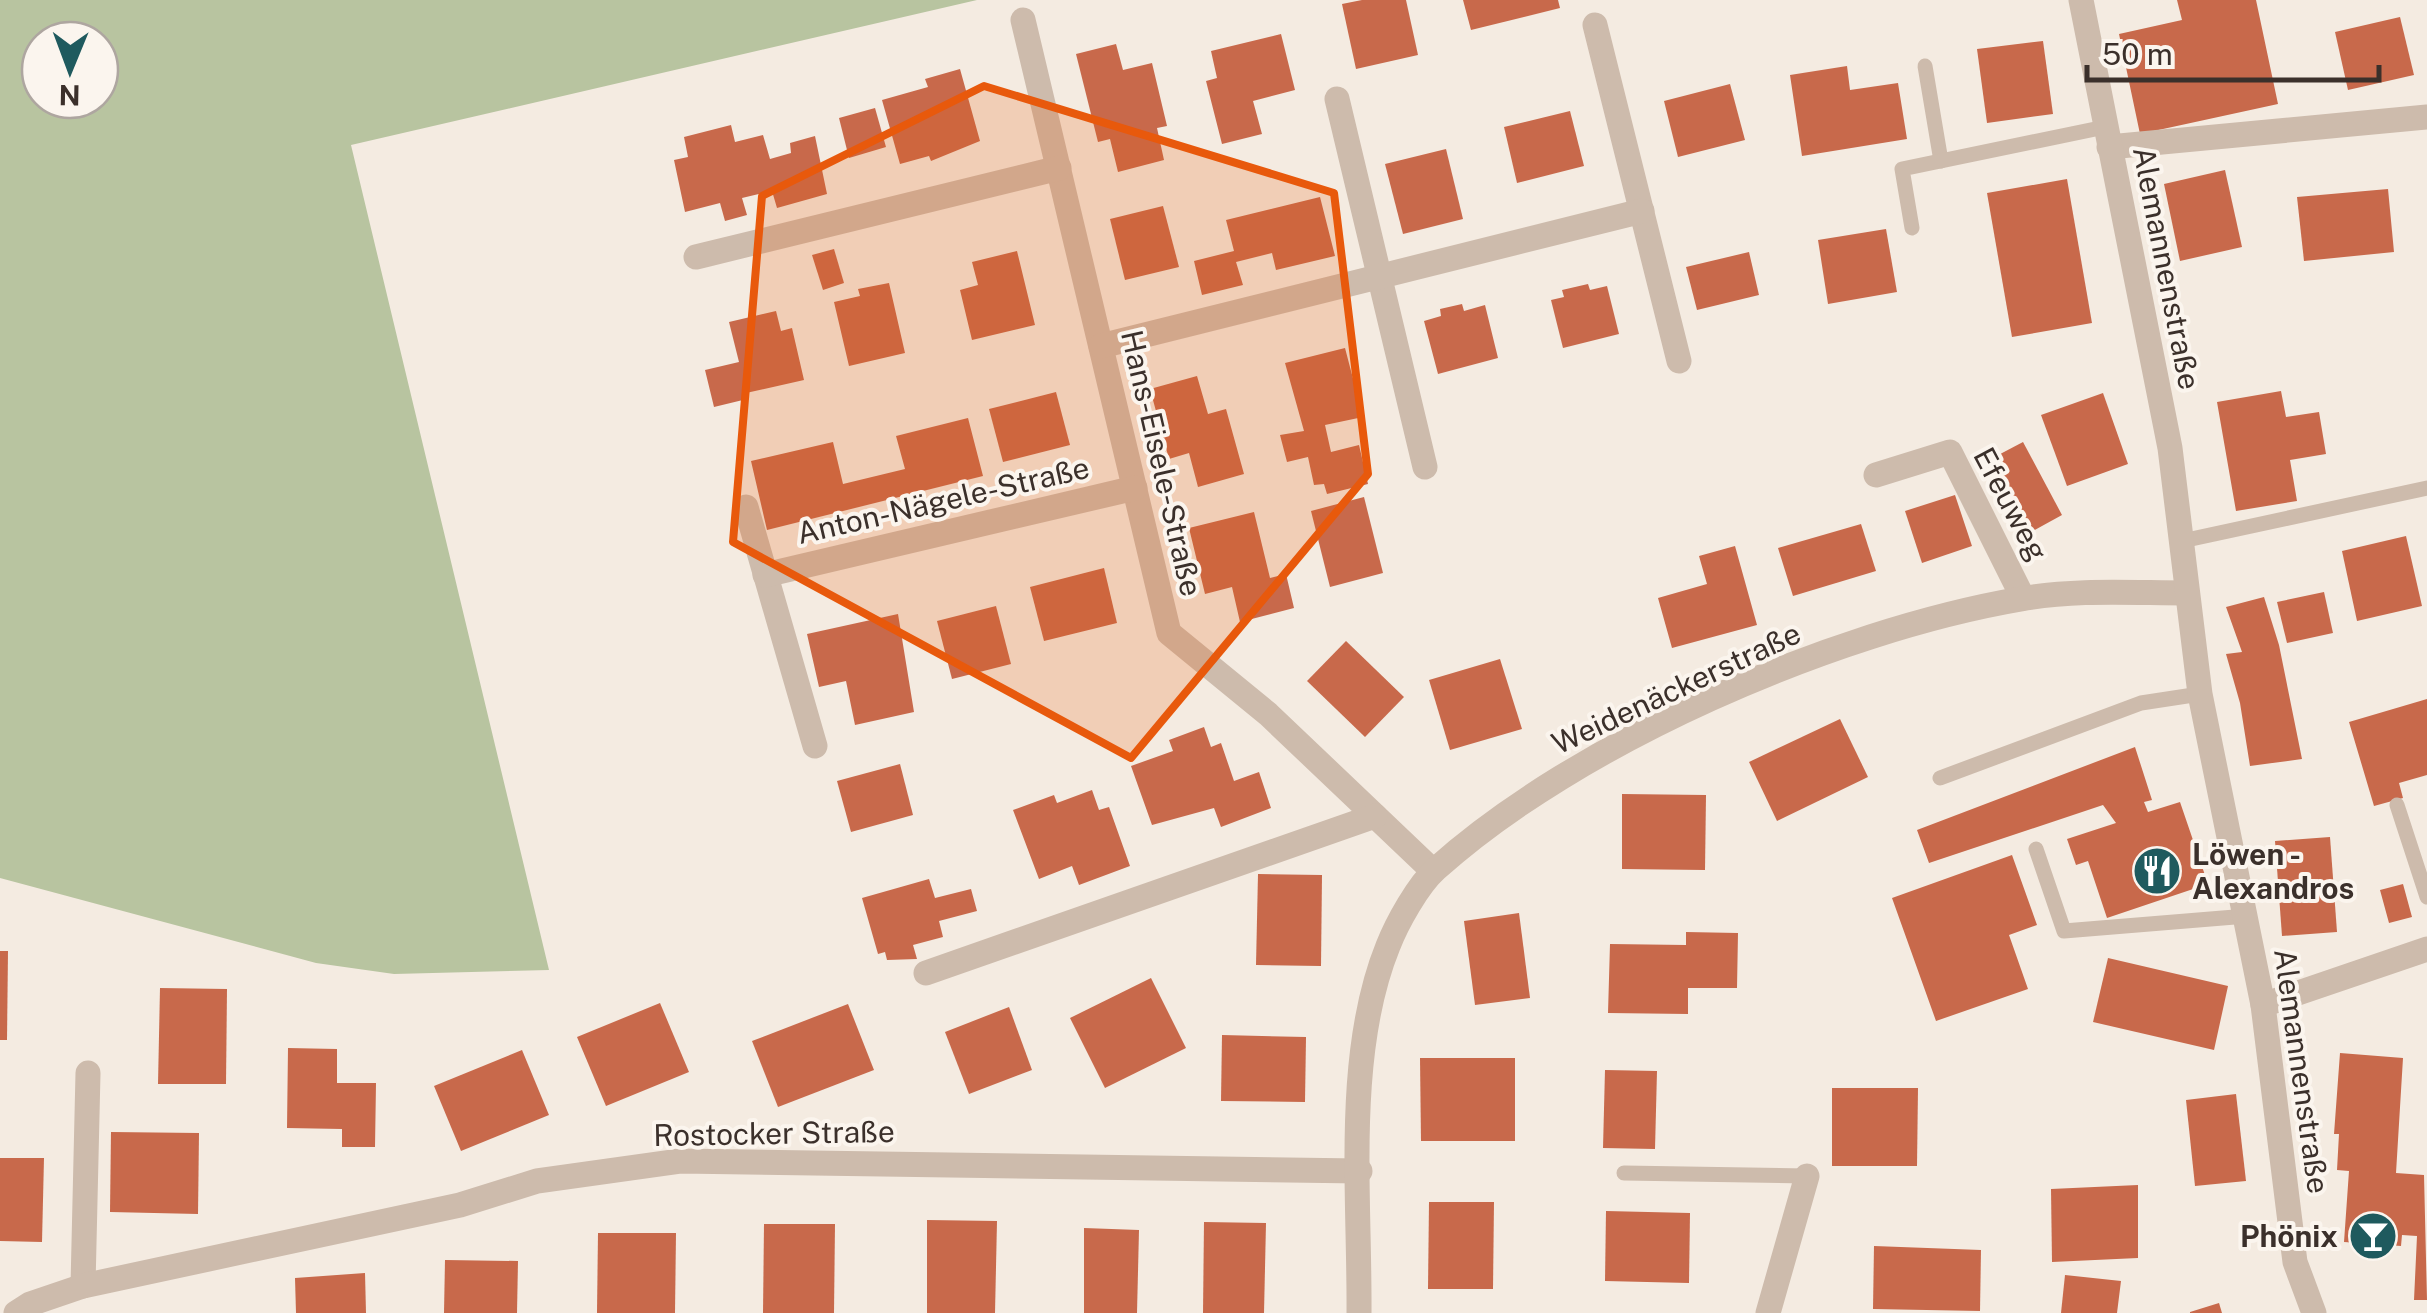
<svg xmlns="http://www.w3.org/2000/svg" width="2427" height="1313" font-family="'Public Sans',sans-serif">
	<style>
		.green { fill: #b8c4a0; fill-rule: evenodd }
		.building { fill: #c8694b }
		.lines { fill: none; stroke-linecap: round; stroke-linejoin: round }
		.service { stroke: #cdbbac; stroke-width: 15 }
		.minor { stroke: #cdbbac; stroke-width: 25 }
		.tertiary { stroke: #cdbbac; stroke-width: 25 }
		.marked { fill: #e8590c; fill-opacity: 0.2; stroke: #e8590c; stroke-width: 8; stroke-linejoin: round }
		.labels { text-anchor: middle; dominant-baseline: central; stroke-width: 8; stroke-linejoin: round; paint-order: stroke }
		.street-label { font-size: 30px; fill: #3b302b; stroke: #fbf5ee }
		.poi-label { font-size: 30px; font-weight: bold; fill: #3b302b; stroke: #fbf5ee; text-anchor: start }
	</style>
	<rect width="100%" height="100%" fill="#f4ebe1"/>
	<path class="green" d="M0,0h977l-626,145 198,825 -155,4 -78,-11 -316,-85zM40,40h60v60h-60z"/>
	<g class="building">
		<polygon points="1362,0 1406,0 1418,55 1356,69 1342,4"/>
		<polygon points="1463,0 1558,0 1560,8 1471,30"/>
		<polygon points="2177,0 2256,0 2278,104 2140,134 2119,34 2182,20"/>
		<polygon points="2400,17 2414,75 2348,90 2335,32"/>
		<polygon points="1281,34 1295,90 1253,101 1262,134 1222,144 1206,81 1217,78 1211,51"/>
		<polygon points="2043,41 2053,114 1987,123 1977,49"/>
		<polygon points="1116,44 1123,70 1152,63 1167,126 1157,128 1164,160 1118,172 1110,139 1098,142 1076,54"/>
		<polygon points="1847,66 1850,90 1898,83 1907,139 1802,156 1790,75"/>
		<polygon points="960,69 980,141 931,161 929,156 900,164 882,100 928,87 925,79"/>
		<polygon points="1730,84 1745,140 1678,157 1664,101"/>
		<polygon points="875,108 886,147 849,158 839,118"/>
		<polygon points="1570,111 1584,166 1517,183 1504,127"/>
		<polygon points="731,125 735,142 763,135 770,159 791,153 790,143 815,136 827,194 777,208 772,191 742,198 747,215 725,221 720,203 685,212 674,160 688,157 684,137"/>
		<polygon points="1446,149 1463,219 1403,234 1385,164"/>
		<polygon points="2225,170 2242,247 2180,261 2164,184"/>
		<polygon points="2067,179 2092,323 2012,337 1987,193"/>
		<polygon points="2388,189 2394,252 2304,261 2297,197"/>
		<polygon points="1320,197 1335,256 1276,270 1272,253 1236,262 1243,285 1202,295 1194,261 1234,251 1226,220"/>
		<polygon points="1163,206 1179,267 1125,280 1110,219"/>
		<polygon points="1886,229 1897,292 1828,304 1818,240"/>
		<polygon points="834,249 844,283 823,290 812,255"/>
		<polygon points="1017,251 1035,325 972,340 960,290 978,285 972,262"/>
		<polygon points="1749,252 1759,295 1697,310 1686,267"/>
		<polygon points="889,283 905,353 849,366 834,302 860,296 858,289"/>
		<polygon points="1588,284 1590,290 1607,286 1619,334 1563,348 1551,300 1564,297 1562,290"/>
		<polygon points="1462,304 1464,311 1485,305 1498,358 1438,374 1424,321 1441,316 1440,309"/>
		<polygon points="776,311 781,331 792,328 804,380 746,393 747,399 714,407 705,370 739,362 729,322"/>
		<polygon points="1345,348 1363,417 1325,425 1331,452 1359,445 1368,484 1327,494 1324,484 1314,485 1308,457 1287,462 1280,435 1304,431 1285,363"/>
		<polygon points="1197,376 1208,414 1226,409 1244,474 1198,487 1189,453 1169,459 1150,389"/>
		<polygon points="2281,391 2286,417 2319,412 2326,454 2290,460 2297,501 2236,511 2217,402"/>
		<polygon points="1056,392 1070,445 1003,462 989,409"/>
		<polygon points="2103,393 2128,464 2067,486 2041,415"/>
		<polygon points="968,418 983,476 767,530 751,461 833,442 843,484 905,469 896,436"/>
		<polygon points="2023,442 2062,515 2024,536 1985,462"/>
		<polygon points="1955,495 1972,546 1922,563 1905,511"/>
		<polygon points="1364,497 1383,573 1330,587 1311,511"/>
		<polygon points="1254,512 1270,578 1286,574 1294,608 1240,622 1232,587 1205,594 1189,528"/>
		<polygon points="1861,524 1876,571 1793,596 1778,548"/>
		<polygon points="2406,536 2422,606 2357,621 2342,551"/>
		<polygon points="1735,546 1757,625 1672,648 1658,598 1707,584 1699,556"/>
		<polygon points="1104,568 1117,623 1044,641 1030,587"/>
		<polygon points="2324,592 2333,633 2287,643 2277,602"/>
		<polygon points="2264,597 2279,645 2302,759 2250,766 2240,703 2226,654 2242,652 2226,607"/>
		<polygon points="996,606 1011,664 952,679 937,621"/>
		<polygon points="898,614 914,712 855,725 846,681 819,687 807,634"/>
		<polygon points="1346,641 1404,697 1365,737 1307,681"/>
		<polygon points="1500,659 1522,729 1450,750 1429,680"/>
		<polygon points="2427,699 2427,775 2399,783 2403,798 2374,806 2349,722"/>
		<polygon points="1840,719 1868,777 1777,821 1749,762"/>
		<polygon points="1204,727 1211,747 1221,743 1234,781 1259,772 1271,808 1221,827 1214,808 1152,825 1131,766 1173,751 1169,740"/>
		<polygon points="2135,747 2152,800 2144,802 2148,812 2180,802 2208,884 2107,918 2088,861 2076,865 2067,839 2116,823 2103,805 1929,863 1917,830"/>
		<polygon points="900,764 913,815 851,832 837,781"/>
		<polygon points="1092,790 1099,810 1109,807 1130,866 1079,885 1072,866 1039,879 1013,810 1054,795 1057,803"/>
		<polygon points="1622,794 1706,795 1705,870 1622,869"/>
		<polygon points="2330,837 2337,932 2282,936 2275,841"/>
		<polygon points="2012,855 2037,925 2009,935 2028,989 1936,1021 1892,898"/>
		<polygon points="1258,874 1322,875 1321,966 1256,965"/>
		<polygon points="929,879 935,898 971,889 977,911 939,921 943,937 913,945 917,959 887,960 885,952 878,954 862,898"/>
		<polygon points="2403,884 2412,917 2389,923 2380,890"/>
		<polygon points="1519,913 1530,998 1475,1005 1464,921"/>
		<polygon points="1686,932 1738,933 1737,988 1688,988 1688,1014 1608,1013 1610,944 1686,945"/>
		<polygon points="0,951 8,951 7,1040 0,1040"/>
		<polygon points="2108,958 2228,986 2214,1050 2093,1022"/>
		<polygon points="1151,978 1186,1048 1105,1088 1070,1018"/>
		<polygon points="160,988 227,989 226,1084 158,1084"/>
		<polygon points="660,1003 689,1072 606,1106 577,1037"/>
		<polygon points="848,1004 874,1070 778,1107 752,1041"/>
		<polygon points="1009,1007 1032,1070 969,1094 945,1032"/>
		<polygon points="1222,1035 1306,1037 1305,1102 1221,1101"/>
		<polygon points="288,1048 337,1049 337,1083 376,1083 375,1147 342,1147 342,1129 287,1128"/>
		<polygon points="522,1050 549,1115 461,1151 434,1086"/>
		<polygon points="2340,1053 2403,1058 2396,1173 2424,1175 2427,1300 2414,1300 2417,1236 2402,1235 2401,1246 2344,1242 2349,1171 2337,1170 2339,1134 2334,1134"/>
		<polygon points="1420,1058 1515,1058 1515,1141 1421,1141"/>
		<polygon points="1605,1070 1657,1071 1655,1149 1603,1148"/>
		<polygon points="1832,1088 1918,1088 1917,1166 1832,1166"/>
		<polygon points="2236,1094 2246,1181 2195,1186 2186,1100"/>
		<polygon points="111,1132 199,1133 198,1214 110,1212"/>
		<polygon points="0,1158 44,1158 42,1242 0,1241"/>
		<polygon points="2138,1185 2138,1258 2052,1262 2051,1189"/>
		<polygon points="1429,1202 1494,1202 1493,1289 1428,1289"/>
		<polygon points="1606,1211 1690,1213 1689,1283 1605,1281"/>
		<polygon points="927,1220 997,1221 995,1313 927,1313"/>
		<polygon points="1204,1222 1266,1223 1264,1313 1203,1313"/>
		<polygon points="764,1224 835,1224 834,1313 763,1313"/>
		<polygon points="1084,1228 1139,1230 1137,1313 1084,1313"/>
		<polygon points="598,1233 676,1233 675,1313 597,1313"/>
		<polygon points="1874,1246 1981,1250 1980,1311 1873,1309"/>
		<polygon points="445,1260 518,1261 517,1313 444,1313"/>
		<polygon points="365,1273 366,1313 296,1313 295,1278"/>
		<polygon points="2065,1275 2121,1281 2117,1313 2061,1313"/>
		<polygon points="2219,1303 2222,1313 2190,1313 2190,1312"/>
	</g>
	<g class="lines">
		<g class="service">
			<polyline points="1925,66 1941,161"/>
			<polyline points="1912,228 1902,169 2105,127"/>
			<polyline points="2182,541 2427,488"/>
			<polyline points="1940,778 2141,703 2200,694"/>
			<polyline points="2397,805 2427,897"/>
			<polyline points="2036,849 2064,931 2247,916"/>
			<polyline points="1624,1173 1807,1176"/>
		</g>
		<g class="minor">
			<polyline points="1023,20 1169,633 1268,714 1433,871"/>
			<polyline points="1595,25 1679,361"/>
			<polyline points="1337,99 1425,467"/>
			<polyline points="2109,147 2427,117"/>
			<polyline points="696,257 1059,168"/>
			<polyline points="1101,346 1642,211"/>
			<polyline points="1876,475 1950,452 2023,598"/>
			<polyline points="746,507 815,746"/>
			<polyline points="765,575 1135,488"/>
			<polyline points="926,973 1375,816"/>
			<polyline points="2263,1005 2427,949"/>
			<polyline points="83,1286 88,1073"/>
			<polyline points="16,1313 30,1304 83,1286 460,1205 537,1181 680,1161 1360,1171"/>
			<path d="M1359,1313c1,-116 -15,-259 29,-367 9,-23 30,-61 48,-77 141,-127 398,-238 585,-270 54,-10 111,-6 166,-6"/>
			<polyline points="1768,1313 1807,1176"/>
		</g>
		<polyline class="tertiary" points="2081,0 2170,448 2200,694 2263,1005 2295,1262 2314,1313"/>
	</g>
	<path class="marked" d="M984,86l350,107 34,281 -237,284 -398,-216 29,-346z"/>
	<defs>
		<g id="restaurant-disc" transform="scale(2.5)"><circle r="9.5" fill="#1f5a5e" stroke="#fbf5ee"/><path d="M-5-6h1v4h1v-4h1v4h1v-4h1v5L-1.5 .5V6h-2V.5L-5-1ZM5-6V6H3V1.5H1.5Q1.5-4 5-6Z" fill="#fff"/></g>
		<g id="bar-disc" transform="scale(2.5)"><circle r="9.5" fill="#1f5a5e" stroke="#fbf5ee"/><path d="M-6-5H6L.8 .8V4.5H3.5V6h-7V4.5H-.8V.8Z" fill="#fff"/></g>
	</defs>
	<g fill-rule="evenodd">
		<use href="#restaurant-disc" x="2157" y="871"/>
		<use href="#bar-disc" x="2373" y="1236"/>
	</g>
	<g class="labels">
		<g class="street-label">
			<text transform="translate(2167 268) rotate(79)">Alemannenstraße</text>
			<text transform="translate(1162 463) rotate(77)">Hans-Eisele-Straße</text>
			<text transform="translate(943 500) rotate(-13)">Anton-Nägele-Straße</text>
			<text transform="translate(2011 504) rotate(62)">Efeuweg</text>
			<text transform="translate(1676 688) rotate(-25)">Weidenäckerstraße</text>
			<text transform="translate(2302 1071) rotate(82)">Alemannenstraße</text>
			<text transform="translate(774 1133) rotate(-1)">Rostocker Straße</text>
		</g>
		<g class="poi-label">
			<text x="2192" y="854">Löwen -<tspan x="2192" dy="34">Alexandros</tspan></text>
			<text x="2338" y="1236" text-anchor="end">Phönix</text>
		</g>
	</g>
	<g transform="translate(70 70) rotate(181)"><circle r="48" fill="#fbf5ee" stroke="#aea6a0" stroke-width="2.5"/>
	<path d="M0-8L18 38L0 25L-18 38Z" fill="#1f5a5e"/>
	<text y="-15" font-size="28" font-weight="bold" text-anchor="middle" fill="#3b302b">N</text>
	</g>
	<path d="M2087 65v15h292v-15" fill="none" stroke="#3b302b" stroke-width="5"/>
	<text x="2102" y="65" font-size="30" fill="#3b302b" stroke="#fbf5ee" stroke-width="8" paint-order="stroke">50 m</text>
</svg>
